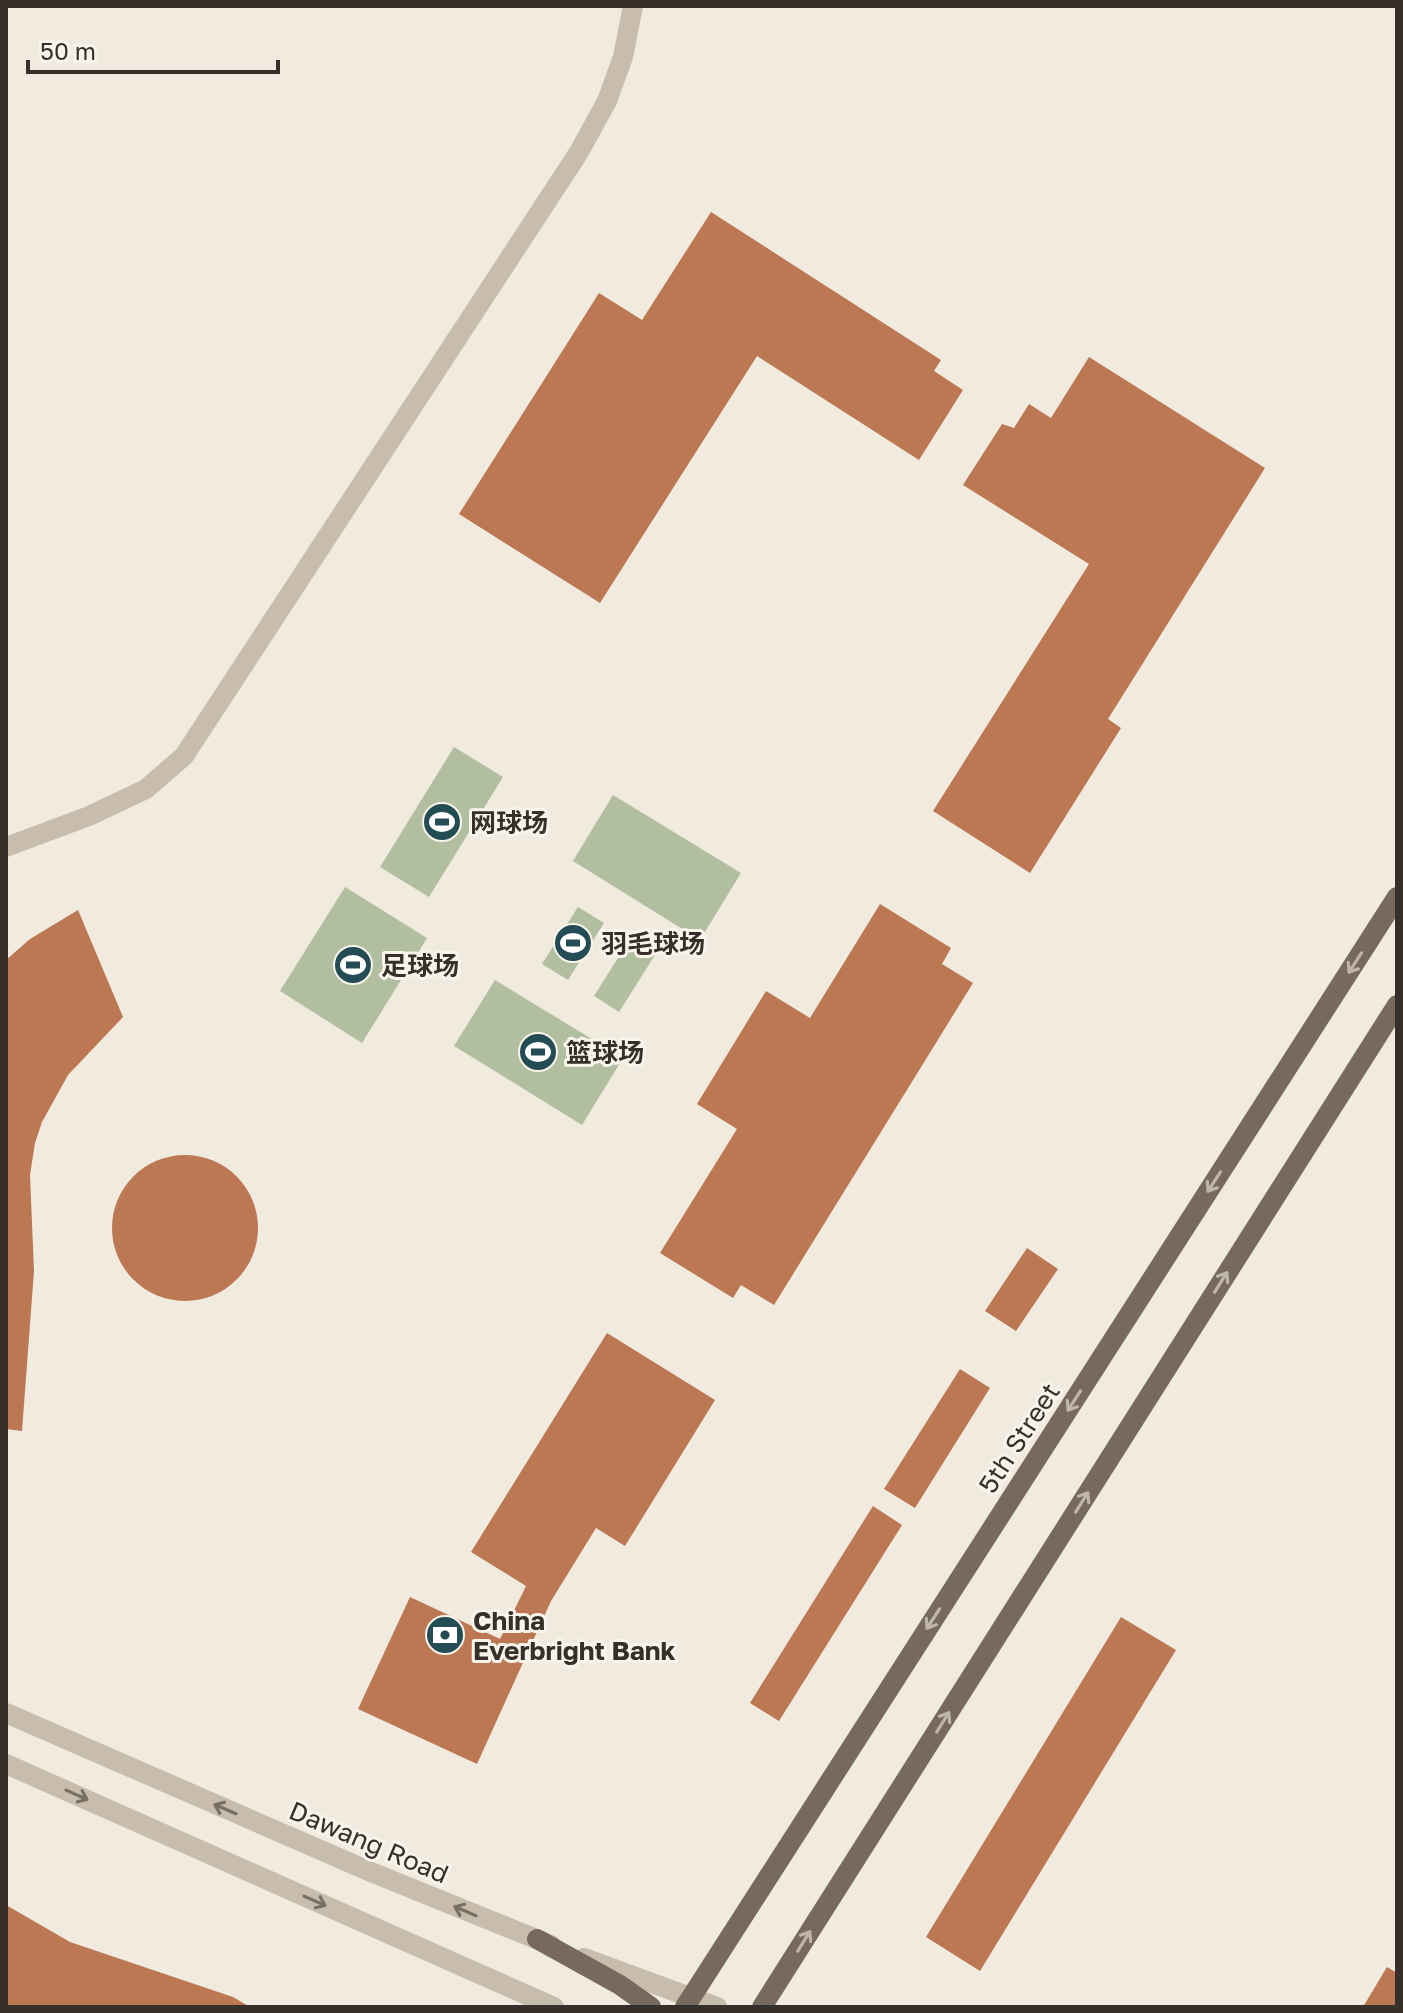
<svg xmlns="http://www.w3.org/2000/svg" width="1403" height="2013" font-family="'Golos Text','Noto Sans SC',sans-serif">
	<style>
		.green { fill: #b1bea0 }
		.building { fill: #bb7853 }
		.lines { fill: none; stroke-linecap: round; stroke-linejoin: round }
		.minor { stroke: #c8bcac; stroke-width: 20 }
		.tertiary { stroke: #c8bcac; stroke-width: 20 }
		.primary { stroke: #77695d; stroke-width: 20 }
		.oneway { stroke: #beb5ab }
		.oneway2 { stroke: #786f64 }
		.labels { text-anchor: middle; dominant-baseline: central; stroke-width: 6; stroke-linejoin: round; paint-order: stroke }
		.poi-label { font-size: 26px; font-weight: bold; fill: #37302a; stroke: #f8f4eb; text-anchor: start }
		.street-label { font-size: 26px; fill: #37302a; stroke: #f8f4eb }
	</style>
	<rect width="100%" height="100%" fill="#f1eadf"/>
	<g class="green">
		<polygon points="454,747 503,777 429,897 380,867"/>
		<polygon points="613,795 741,873 700,940 573,861"/>
		<polygon points="345,887 427,938 362,1043 280,991"/>
		<polygon points="578,907 604,923 568,980 542,964"/>
		<polygon points="630,939 655,955 619,1012 594,996"/>
		<polygon points="495,980 623,1058 582,1125 454,1046"/>
	</g>
	<g class="building">
		<polygon points="711,212 941,360 934,371 963,390 919,460 757,356 600,603 459,514 599,293 642,320"/>
		<polygon points="1089,357 1265,468 1108,719 1121,728 1030,873 933,811 1089,564 963,485 1002,424 1014,428 1029,404 1051,418"/>
		<polygon points="880,904 951,948 942,964 973,983 774,1305 741,1285 733,1298 660,1253 737,1129 697,1104 766,991 810,1018"/>
		<polygon points="78,910 123,1017 68,1075 42,1122 35,1143 30,1175 34,1271 22,1431 6,1429 6,960 30,939"/>
		<circle cx="185" cy="1228" r="73"/>
		<polygon points="1027,1248 1058,1269 1016,1331 985,1311"/>
		<polygon points="607,1333 715,1400 625,1546 596,1528 551,1601 477,1764 358,1709 410,1597 500,1639 526,1586 471,1552"/>
		<polygon points="960,1369 990,1388 915,1508 884,1489"/>
		<polygon points="873,1506 902,1525 779,1721 750,1703"/>
		<polygon points="1121,1617 1176,1650 980,1971 926,1937"/>
		<polygon points="6,1905 70,1942 233,1997 250,2007 6,2007"/>
		<polygon points="1387,1967 1397,1973 1397,2007 1363,2007"/>
	</g>
	<g class="lines">
		<polyline class="minor" points="6,847 89,816 146,789 184,756 579,152 607,101 623,57 633,6"/>
		<g class="tertiary">
			<polyline points="6,1713 371,1872 551,1945"/>
			<polyline points="6,1764 554,2007"/>
			<polyline points="584,1958 717,2007"/>
		</g>
		<g class="primary">
			<polyline points="537,1939 620,1985 651,2007"/>
			<polyline points="685,2007 1397,897"/>
			<polyline points="762,2007 1397,1005"/>
		</g>
	</g>
	<defs><path id="oneway-shaft" d="M-6 0H5M1.5-3L5.5 0L1.5 3" fill="none" stroke-width="1.6" stroke-linecap="round" stroke-linejoin="round" transform="scale(2)"/></defs>
	<g class="oneway">
		<use href="#oneway-shaft" transform="translate(1355 963) rotate(123)"/>
		<use href="#oneway-shaft" transform="translate(1214 1182) rotate(123)"/>
		<use href="#oneway-shaft" transform="translate(1221 1282) rotate(-58)"/>
		<use href="#oneway-shaft" transform="translate(1074 1401) rotate(123)"/>
		<use href="#oneway-shaft" transform="translate(1082 1502) rotate(-58)"/>
		<use href="#oneway-shaft" transform="translate(933 1619) rotate(123)"/>
		<use href="#oneway-shaft" transform="translate(943 1722) rotate(-58)"/>
		<use href="#oneway-shaft" transform="translate(804 1941) rotate(-58)"/>
	</g>
	<g class="oneway2">
		<use href="#oneway-shaft" transform="translate(77 1795) rotate(24)"/>
		<use href="#oneway-shaft" transform="translate(225 1809) rotate(-157)"/>
		<use href="#oneway-shaft" transform="translate(315 1901) rotate(24)"/>
		<use href="#oneway-shaft" transform="translate(465 1911) rotate(-157)"/>
	</g>
	<defs>
		<g id="stadium-disc" transform="scale(2)"><circle r="9.5" fill="#244c54" stroke="#f8f4eb"/><path d="M0-5a6.5 5 0 1 0 0 10a6.5 5 0 1 0 0-10ZM-3.5-1.8h7v3.6h-7Z" fill="#fff"/></g>
		<g id="bank-disc" transform="scale(2)"><circle r="9.5" fill="#244c54" stroke="#f8f4eb"/><path d="M-6-4H6V4H-6ZM0-2.3a2.3 2.3 0 1 0 0 4.6a2.3 2.3 0 1 0 0-4.6Z" fill="#fff"/></g>
	</defs>
	<g fill-rule="evenodd">
		<use href="#stadium-disc" x="442" y="822"/>
		<use href="#stadium-disc" x="573" y="943"/>
		<use href="#stadium-disc" x="353" y="965"/>
		<use href="#stadium-disc" x="538" y="1052"/>
		<use href="#bank-disc" x="445" y="1635"/>
	</g>
	<g class="labels">
		<g class="poi-label">
			<text x="470" y="822">网球场</text>
			<text x="601" y="943">羽毛球场</text>
			<text x="381" y="965">足球场</text>
			<text x="566" y="1052">篮球场</text>
			<text x="473" y="1620">China<tspan x="473" dy="30">Everbright Bank</tspan></text>
		</g>
		<g class="street-label">
			<text transform="translate(1019 1438) rotate(-57)">5th Street</text>
			<text transform="translate(369 1842) rotate(23)">Dawang Road</text>
		</g>
	</g>
	<rect width="1403" height="2013" fill="none" stroke="#37302a" stroke-width="16"/>
	<path d="M28 60v12h250v-12" fill="none" stroke="#37302a" stroke-width="4"/>
	<text x="40" y="60" font-size="24" fill="#37302a" stroke="#f8f4eb" stroke-width="6" paint-order="stroke">50 m</text>
</svg>
